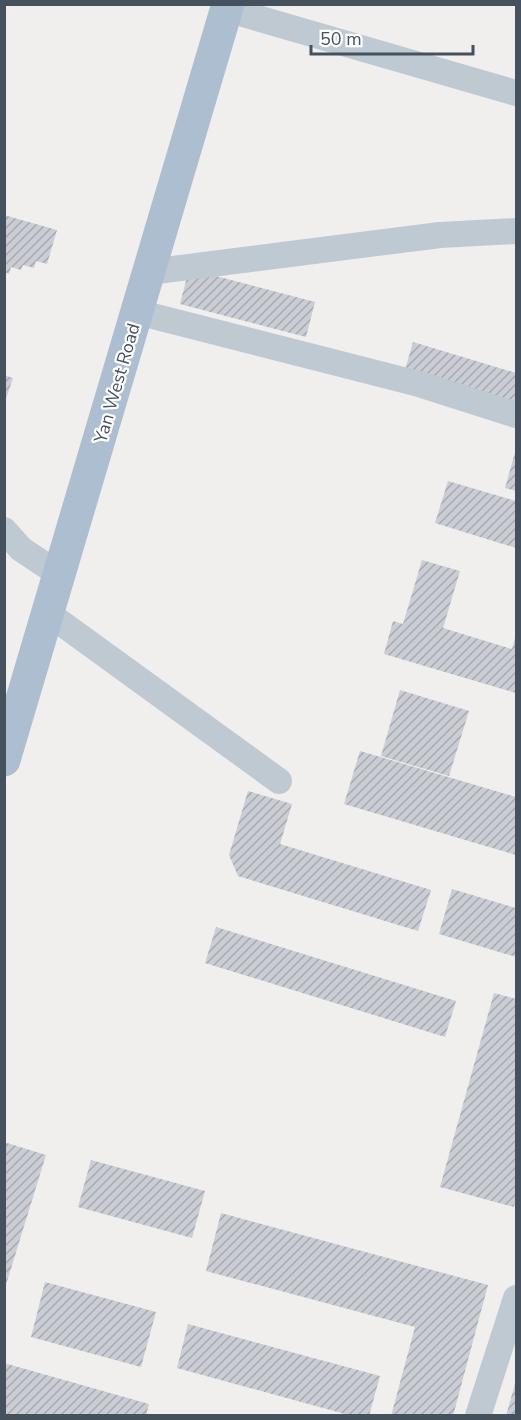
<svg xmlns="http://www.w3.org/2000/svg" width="521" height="1420" font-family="'Nunito Sans',sans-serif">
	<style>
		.building { fill: url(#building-hatch) }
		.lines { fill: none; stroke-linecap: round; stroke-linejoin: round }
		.minor { stroke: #bec9d2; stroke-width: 26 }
		.major { stroke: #acbed0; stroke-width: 33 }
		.labels { text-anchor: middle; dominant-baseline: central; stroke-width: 4.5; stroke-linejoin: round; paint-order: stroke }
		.street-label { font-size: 18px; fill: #45525e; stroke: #fff }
	</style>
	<defs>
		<pattern id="building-hatch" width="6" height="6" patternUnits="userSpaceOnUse" patternTransform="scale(1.5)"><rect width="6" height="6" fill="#cacdd4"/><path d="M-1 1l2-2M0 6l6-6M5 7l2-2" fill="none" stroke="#a6a9af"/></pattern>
	</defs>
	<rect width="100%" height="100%" fill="#f1eeee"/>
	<g class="building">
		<polygon points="4,215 57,230 47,264 36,261 34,268 23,265 21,270 11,267 9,274 4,272"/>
		<polygon points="189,269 315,302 306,337 180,304"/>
		<polygon points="413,342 516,373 516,403 405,370"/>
		<polygon points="4,375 13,378 5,402 4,402"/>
		<polygon points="516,449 516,491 505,488"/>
		<polygon points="448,481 516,501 516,548 435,523"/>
		<polygon points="422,560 460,571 443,628 512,649 516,634 516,693 384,654 393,621 403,624"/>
		<polygon points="400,690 469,711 449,776 381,756"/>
		<polygon points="360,751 516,797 516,855 344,804"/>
		<polygon points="248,791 292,804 280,844 431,890 418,931 238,876 229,855"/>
		<polygon points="452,889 516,908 516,957 439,934"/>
		<polygon points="216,927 456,1001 445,1037 205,963"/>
		<polygon points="494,993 516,999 516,1197 514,1207 440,1187"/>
		<polygon points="4,1142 46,1155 5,1288 4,1288"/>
		<polygon points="91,1160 205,1191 192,1238 78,1207"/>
		<polygon points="221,1213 488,1285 453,1416 391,1416 415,1327 206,1271"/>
		<polygon points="45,1282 156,1312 141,1367 31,1337"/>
		<polygon points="188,1324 380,1376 369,1416 352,1416 177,1368"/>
		<polygon points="4,1363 149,1404 146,1416 4,1416"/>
		<polygon points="516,1380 516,1416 506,1416"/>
	</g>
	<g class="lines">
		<g class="minor">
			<polyline points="226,9 516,93"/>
			<polyline points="149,272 440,235 516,231"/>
			<polyline points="137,312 419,384 516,415"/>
			<polyline points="4,530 21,549 60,575"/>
			<polyline points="49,614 279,781"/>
			<polyline points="478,1416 516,1298"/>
		</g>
		<polyline class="major" points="4,760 228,4"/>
	</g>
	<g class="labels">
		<g class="street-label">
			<text transform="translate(117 383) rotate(-74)">Yan West Road</text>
		</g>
	</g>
	<rect width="521" height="1420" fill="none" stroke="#45525e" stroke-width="12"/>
	<path d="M311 45v9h162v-9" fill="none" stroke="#45525e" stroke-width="3"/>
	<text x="320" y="45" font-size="18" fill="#45525e" stroke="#ffffff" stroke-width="4.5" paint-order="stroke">50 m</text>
</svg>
